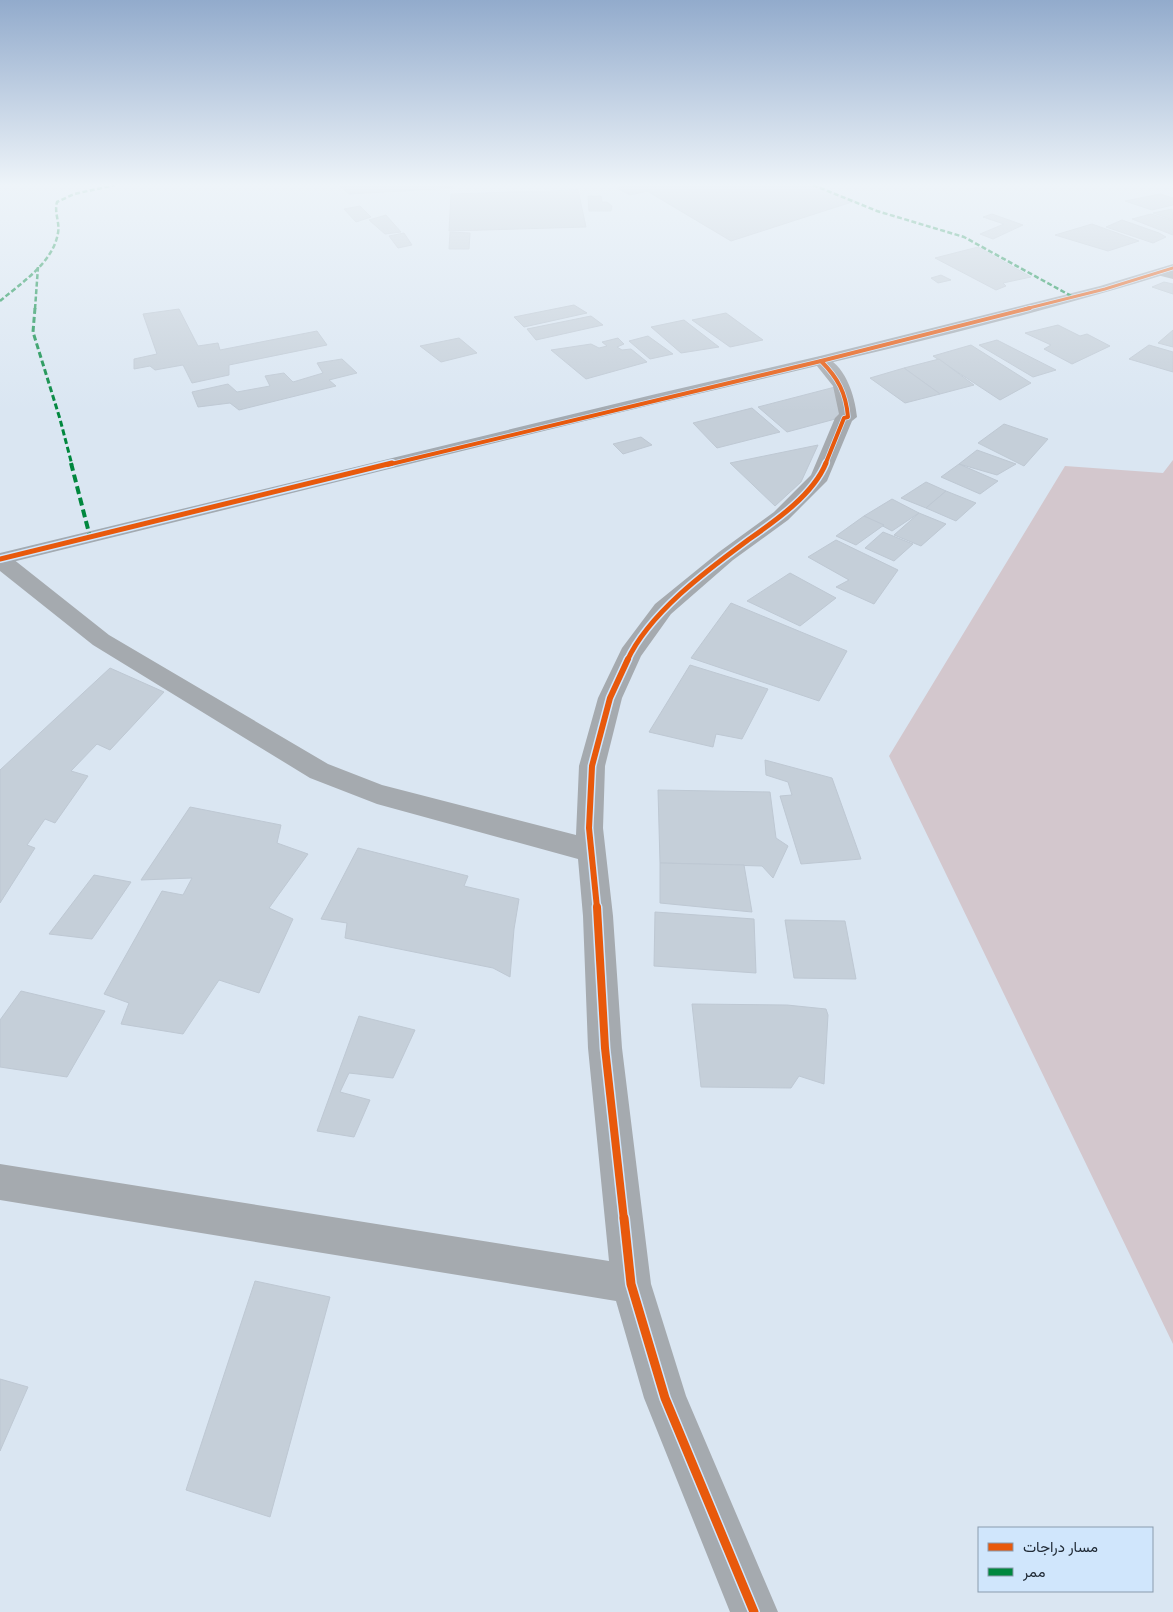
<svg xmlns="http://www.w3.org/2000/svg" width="1173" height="1612" font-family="'Fira Sans Condensed',Vazirmatn,sans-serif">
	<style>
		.green { fill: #d3c7cd }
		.building { fill: #c5cfd9; stroke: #bec8d3 }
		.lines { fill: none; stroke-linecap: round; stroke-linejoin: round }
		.street { fill: #a5aaaf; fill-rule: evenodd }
		.secondary { fill: #a3aab1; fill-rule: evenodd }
		.quiet-far2 { stroke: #00873e; stroke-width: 2.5; stroke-dasharray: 5 2.5; stroke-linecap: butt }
		.quiet-far1 { stroke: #00873e; stroke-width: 3; stroke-dasharray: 6 3; stroke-linecap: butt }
		.quiet { stroke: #00873e; stroke-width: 4; stroke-dasharray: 8 4; stroke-linecap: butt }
		.cycleway-far5-casing { stroke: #d0e6fc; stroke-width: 4.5 }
		.cycleway-far4-casing { stroke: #d0e6fc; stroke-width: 5.5 }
		.cycleway-far3-casing { stroke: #d0e6fc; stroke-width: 8 }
		.cycleway-far2-casing { stroke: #d0e6fc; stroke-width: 9 }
		.cycleway-far1-casing { stroke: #d0e6fc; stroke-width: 11 }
		.cycleway-casing { stroke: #d0e6fc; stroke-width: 12 }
		.cycleway-far5 { stroke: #e8590c; stroke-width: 3 }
		.cycleway-far4 { stroke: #e8590c; stroke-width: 4 }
		.cycleway-far3 { stroke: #e8590c; stroke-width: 5 }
		.cycleway-far2 { stroke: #e8590c; stroke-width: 6 }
		.cycleway-far1 { stroke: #e8590c; stroke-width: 8 }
		.cycleway { stroke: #e8590c; stroke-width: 9 }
	</style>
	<rect width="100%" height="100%" fill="#dae6f2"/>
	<polygon class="green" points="1173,460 1173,1344 889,756 1065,466 1163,473"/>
	<g class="building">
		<polygon points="338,185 453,185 453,188 349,194"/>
		<polygon points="631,185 638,185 648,191 630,195 617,188"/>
		<polygon points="637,185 813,185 855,201 731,241"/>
		<polygon points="578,190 586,227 449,231 451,194"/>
		<polygon points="1160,194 1173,198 1173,205 1152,210 1125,201"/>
		<polygon points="588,196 601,196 602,202 607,202 612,206 611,211 589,211"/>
		<polygon points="360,206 371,217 356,222 344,209"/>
		<polygon points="1172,209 1173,220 1153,213"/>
		<polygon points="992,214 1023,225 993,239 980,234 1004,224 983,217"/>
		<polygon points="1151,214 1173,221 1173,235 1132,219"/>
		<polygon points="386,215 401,232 385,234 369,220"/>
		<polygon points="1122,220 1159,233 1166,237 1153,243 1106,227"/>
		<polygon points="1092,224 1139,241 1108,251 1055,235"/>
		<polygon points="450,232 470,233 469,249 449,249"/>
		<polygon points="404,233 412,245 398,248 389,236"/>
		<polygon points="978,247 1031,277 1003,283 1006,286 996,290 935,258"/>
		<polygon points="941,275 951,280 938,283 931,278"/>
		<polygon points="1164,282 1173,284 1173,294 1152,287"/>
		<polygon points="574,305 587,313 524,327 514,317"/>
		<polygon points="179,309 198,346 218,343 220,350 317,331 327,345 229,365 229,375 192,383 183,365 155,370 150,366 134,369 134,359 157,354 143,314"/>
		<polygon points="726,313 763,340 730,347 692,320"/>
		<polygon points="591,316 603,325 536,340 527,329"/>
		<polygon points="684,320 719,347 681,353 651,327"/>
		<polygon points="1058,325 1080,336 1087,334 1110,346 1072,364 1044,349 1051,345 1025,333"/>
		<polygon points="1173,330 1173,347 1158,343"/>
		<polygon points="648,336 673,354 650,359 629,341"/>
		<polygon points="459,338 477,353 441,362 420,346"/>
		<polygon points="618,338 624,344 617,347 622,350 631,349 647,362 586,379 551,350 591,344 599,348 607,346 602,342"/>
		<polygon points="997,340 1056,370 1033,377 979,345"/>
		<polygon points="971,345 1031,383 1000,400 933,356"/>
		<polygon points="1149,345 1173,352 1173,372 1129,359"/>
		<polygon points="342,359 357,373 329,380 336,386 239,410 230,403 198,407 192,392 228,384 237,392 270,386 265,376 284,373 293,382 323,373 317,363"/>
		<polygon points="939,359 974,385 940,394 904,368"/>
		<polygon points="904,368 940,394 905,403 870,378"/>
		<polygon points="835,387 841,396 839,418 787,432 758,407"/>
		<polygon points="752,408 780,432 717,448 693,423"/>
		<polygon points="1004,424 1048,439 1024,466 978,443"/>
		<polygon points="641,437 652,445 623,454 613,444"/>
		<polygon points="818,445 801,482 775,506 730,463"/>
		<polygon points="977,450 1016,464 997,475 959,464"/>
		<polygon points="959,464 998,481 980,494 941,477"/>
		<polygon points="926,482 946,491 926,508 901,498"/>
		<polygon points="946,491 976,503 956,521 926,508"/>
		<polygon points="892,499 919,513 892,531 864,516"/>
		<polygon points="919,513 946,524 921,546 894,535"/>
		<polygon points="864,516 884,525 856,545 836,536"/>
		<polygon points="883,532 913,544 894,561 865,548"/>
		<polygon points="836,540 898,570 874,604 836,587 849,580 808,557"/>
		<polygon points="790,573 836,598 800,626 747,601"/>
		<polygon points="731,603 847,651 819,701 691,658"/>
		<polygon points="690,665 768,689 742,739 716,734 713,747 649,732"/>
		<polygon points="110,668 164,692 110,750 97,744 71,771 88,776 55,823 45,819 27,845 35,848 0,903 0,770"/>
		<polygon points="765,760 832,778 861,859 801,864 780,796 792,795 788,782 766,775"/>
		<polygon points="658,790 770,792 776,838 788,846 773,878 762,866 660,863"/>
		<polygon points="190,807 281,825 277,843 308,854 269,908 293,919 259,993 219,980 183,1034 121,1024 129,1003 104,994 162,891 183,895 192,878 141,880"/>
		<polygon points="358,848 468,876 464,886 519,899 514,929 510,977 493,968 345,938 347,923 321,919"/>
		<polygon points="660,863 744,865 752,912 660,903"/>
		<polygon points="94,875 131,882 92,939 49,934"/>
		<polygon points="655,912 754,919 756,973 654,966"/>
		<polygon points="785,920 845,921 856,979 794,978"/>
		<polygon points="21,991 105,1011 67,1077 0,1067 0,1020"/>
		<polygon points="692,1004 787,1005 826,1009 828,1015 824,1084 799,1076 791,1088 701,1087"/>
		<polygon points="359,1016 415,1030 393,1078 349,1073 340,1092 370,1100 354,1137 317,1131"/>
		<polygon points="255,1281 330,1297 270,1517 186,1490"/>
		<polygon points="0,1379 28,1387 0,1451"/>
	</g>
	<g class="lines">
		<g class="street">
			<polygon points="1162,268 1173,271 1173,279 1157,275 1155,272"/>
			<path d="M821,356c24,6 34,40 36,61l-5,4 -25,60 -39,39 -55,40 -62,54 -30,42 -19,42 -17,68 -2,62 10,88 9,132 29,236 35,112 92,216h-48l-86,-214 -28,-97 -616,-101v-36l609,97 -21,-213 -5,-132 -5,-57 -201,-55 -67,-26 -217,-133 -93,-74v-17l8,1 101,80 219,129 54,21 194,50 3,-69 19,-68 24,-50 33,-44 64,-52 55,-40 37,-37 24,-57 4,-4 -6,-28 -20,-25 2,-3z"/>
		</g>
		<path class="secondary" d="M1173,264v8c-170,53 -345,91 -518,132 -219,53 -437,108 -655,161v-12l656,-159 164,-38 280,-70z"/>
		<g class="quiet-far2">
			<polyline points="813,185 877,211 964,237 1073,297"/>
			<path d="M0,301c21,-18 53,-38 58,-68 2,-11 -4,-20 -1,-31l17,-8 41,-9"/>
			<polyline points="35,309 38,267"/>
		</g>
		<polyline class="quiet-far1" points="35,308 33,332 60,419 72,465"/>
		<polyline class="quiet" points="71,463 90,537"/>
		<g class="cycleway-far5-casing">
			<polyline id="cycleway-far5" points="1025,309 1105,289 1173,268"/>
		</g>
		<g class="cycleway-far4-casing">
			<g id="cycleway-far4">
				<path d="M821,361c17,17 25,32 27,56l-4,1 -19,47"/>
				<polyline points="387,465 821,361 1030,308"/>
			</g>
		</g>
		<g class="cycleway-far3-casing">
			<g id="cycleway-far3">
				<polyline points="0,559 392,463"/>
				<path d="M627,661c22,-48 79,-90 121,-121 27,-19 65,-45 78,-77"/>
			</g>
		</g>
		<g class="cycleway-far2-casing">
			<polyline id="cycleway-far2" points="597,908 589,828 592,766 610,698 628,659"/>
		</g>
		<g class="cycleway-far1-casing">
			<polyline id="cycleway-far1" points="597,907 605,1048 624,1220"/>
		</g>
		<g class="cycleway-casing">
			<polyline id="cycleway" points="624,1218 631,1284 665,1398 754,1612"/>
		</g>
		<use href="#cycleway-far5" class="cycleway-far5"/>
		<use href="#cycleway-far4" class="cycleway-far4"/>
		<use href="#cycleway-far3" class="cycleway-far3"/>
		<use href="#cycleway-far2" class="cycleway-far2"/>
		<use href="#cycleway-far1" class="cycleway-far1"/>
		<use href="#cycleway" class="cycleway"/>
	</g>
	<linearGradient id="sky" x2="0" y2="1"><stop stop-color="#92abcc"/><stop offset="0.45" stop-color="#eef4f9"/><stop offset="1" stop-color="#eef4f9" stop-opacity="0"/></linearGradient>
	<rect width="1173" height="411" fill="url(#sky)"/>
	<rect x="978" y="1527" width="175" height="65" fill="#d0e6fc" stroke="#8a9bad"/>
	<rect x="988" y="1543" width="25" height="8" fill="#e8590c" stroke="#8a9bad"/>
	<text x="1023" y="1552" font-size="15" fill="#212b36">مسار دراجات</text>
	<rect x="988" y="1568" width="25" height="8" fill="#00873e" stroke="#8a9bad"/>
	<text x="1023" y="1577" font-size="15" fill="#212b36">ممر</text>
</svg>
